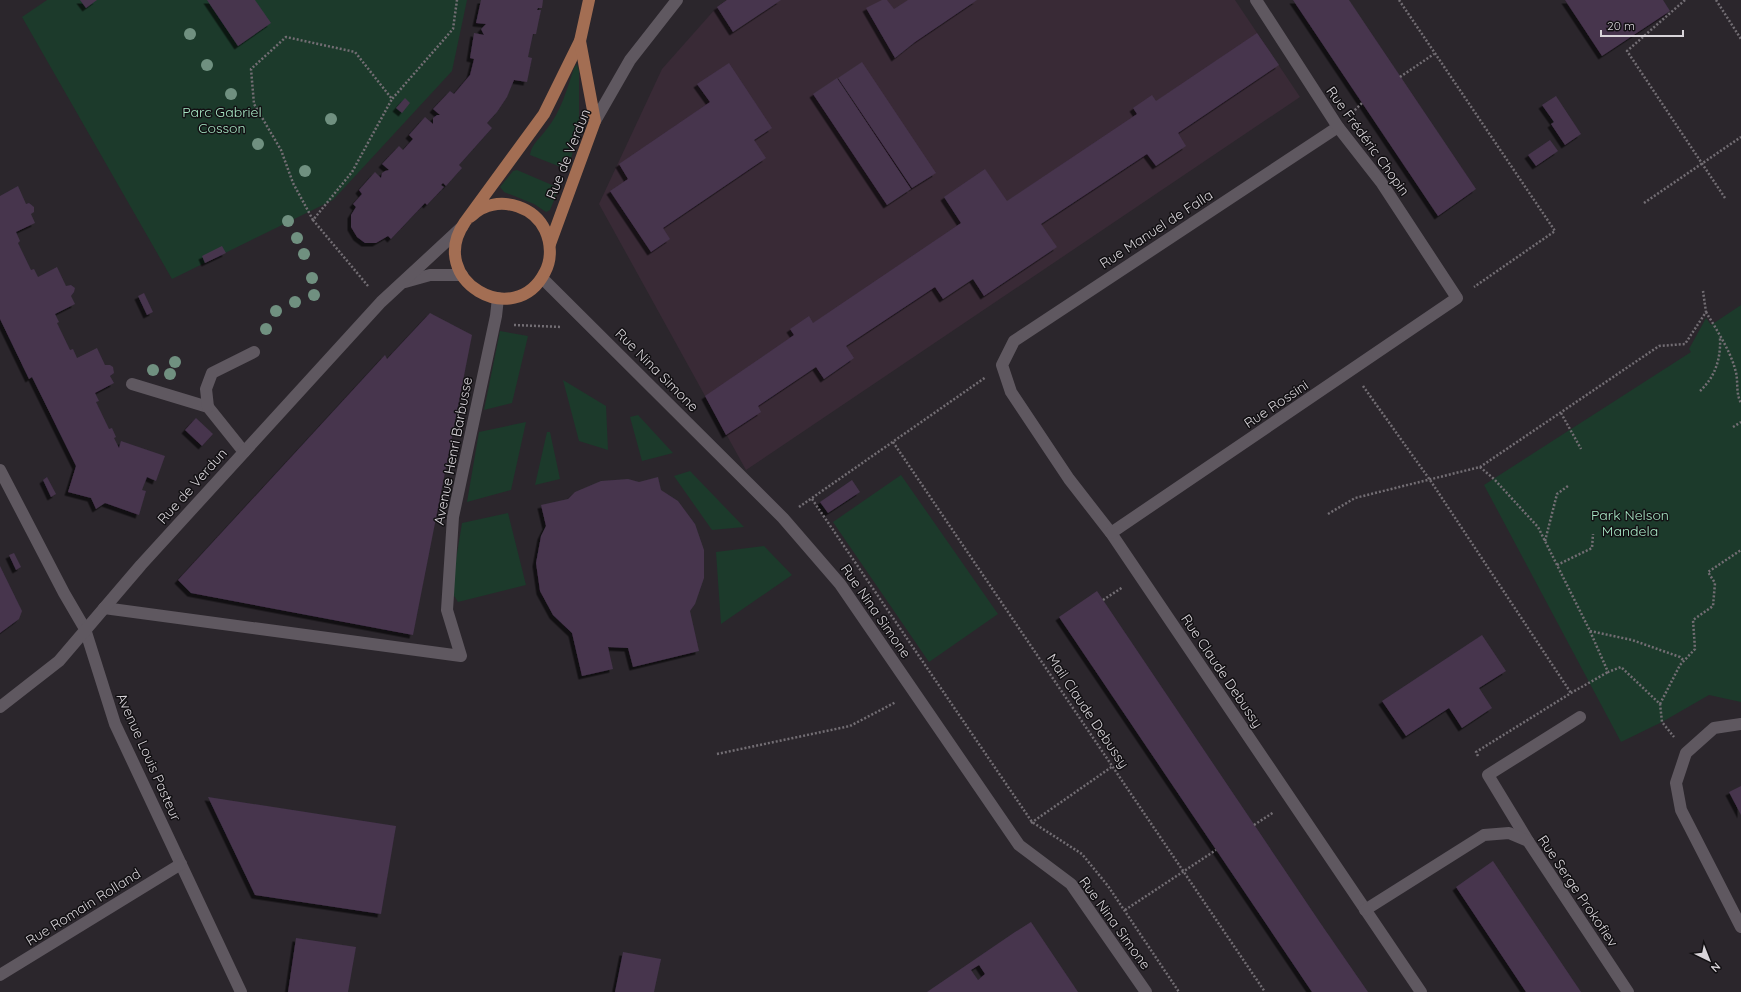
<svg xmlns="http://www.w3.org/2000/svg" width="1741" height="992" font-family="Quicksand,sans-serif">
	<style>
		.education { fill: #392a36 }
		.green { fill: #1c3a2b }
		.building { fill: #46344d; fill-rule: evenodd; filter: url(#shadow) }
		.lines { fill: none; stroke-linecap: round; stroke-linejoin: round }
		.path { stroke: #736e74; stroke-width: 2.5; stroke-dasharray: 2 2; stroke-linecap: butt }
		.minor { stroke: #5f5860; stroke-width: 12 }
		.major { stroke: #a36e53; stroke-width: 12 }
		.tree { fill: #709080 }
		.labels { text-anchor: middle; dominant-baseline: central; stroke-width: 3; stroke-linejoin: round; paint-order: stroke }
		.park-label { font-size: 14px; fill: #a8e7c5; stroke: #121013 }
		.street-label { font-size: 14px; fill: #d8d4d9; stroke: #121013 }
	</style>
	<defs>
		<filter id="shadow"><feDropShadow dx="-3.5" dy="3.5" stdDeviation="0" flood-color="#0009"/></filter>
	</defs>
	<rect width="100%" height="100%" fill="#2b262c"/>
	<polygon class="education" points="727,0 1235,0 1300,97 746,470 599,204 662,69 717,7"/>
	<g class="green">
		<polygon points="47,0 467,0 452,71 333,200 172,279 22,17"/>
		<path d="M577,64l2,7v58l-10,37 -3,3 -36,-14c1,-10 10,-17 16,-25 15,-18 21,-41 28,-62z"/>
		<polygon points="517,170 559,188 550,210 546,212 534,204 504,192 500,187 513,171"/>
		<polygon points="1741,305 1741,702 1709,695 1662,722 1621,742 1484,485 1691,352 1689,349 1706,318 1711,325"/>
		<polygon points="500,331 528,336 512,403 484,410"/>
		<polygon points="563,380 606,406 608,450 579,441"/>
		<polygon points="638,415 673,453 642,461 630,417"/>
		<polygon points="526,422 511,490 467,502 479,432"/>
		<polygon points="547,432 550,432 560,479 535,485"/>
		<polygon points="690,471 744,527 712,530 674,476"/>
		<polygon points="901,475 998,614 929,662 833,522"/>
		<polygon points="508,513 526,585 458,602 451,591 462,523"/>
		<polygon points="764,546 792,575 721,624 716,552"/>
	</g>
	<g class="building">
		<polygon points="80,0 97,0 86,8"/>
		<polygon points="207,0 255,0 271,23 238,46"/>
		<polygon points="481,0 543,0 542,8 538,8 537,10 541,10 536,34 533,34 528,57 532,58 527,82 514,80 507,97 497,112 487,123 492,128 459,165 462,168 446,186 443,183 441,185 444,187 427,205 425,203 391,239 388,236 376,243 365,243 357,237 351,227 351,215 356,207 353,204 362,194 359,190 375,172 381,178 382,173 385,171 389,170 382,164 399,146 403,150 413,139 409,135 425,117 433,124 433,118 437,115 440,115 433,109 450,91 454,94 470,75 474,59 470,58 474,33 484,35 481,29 486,24 476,23"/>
		<polygon points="727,0 781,0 733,32 717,7"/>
		<polygon points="882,0 887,0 894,9 908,0 977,0 915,42 895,58 866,8"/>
		<polygon points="1293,0 1349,0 1476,189 1438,216"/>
		<polygon points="1565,0 1663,0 1670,11 1602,56"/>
		<polygon points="1257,33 1279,65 1178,133 1186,146 1156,166 1147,154 1041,224 1057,247 984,296 973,279 943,299 935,287 846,346 854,358 824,379 816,367 758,406 761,412 726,435 705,396 794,335 790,329 809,316 813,323 961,223 944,197 985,169 1007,201 1137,114 1133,108 1152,95 1156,101"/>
		<polygon points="862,62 936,173 912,188 838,78"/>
		<polygon points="729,63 772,128 754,140 766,158 663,228 670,239 651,252 610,191 628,179 619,164 710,102 697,84"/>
		<polygon points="837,78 911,189 887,205 813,94"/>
		<polygon points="1556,96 1581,134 1565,145 1551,124 1554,122 1542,105"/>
		<polygon points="405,98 410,103 402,113 396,108"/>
		<polygon points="1550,140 1558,151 1536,166 1528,155"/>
		<polygon points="18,186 26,204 29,203 34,207 34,212 31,214 35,223 16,232 20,241 18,243 31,270 34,269 38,277 57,267 66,286 71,285 75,288 74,292 71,296 75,304 55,314 59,322 57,323 70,350 73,349 77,358 97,348 105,365 110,365 113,367 114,373 110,376 114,383 95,393 99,401 96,402 109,429 112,428 116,437 114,438 119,448 121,441 165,456 156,481 147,477 142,490 146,491 139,515 105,503 96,509 91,498 68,492 76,466 32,377 29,379 0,319 0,196"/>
		<polygon points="222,246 226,253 205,263 202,256"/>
		<polygon points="144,293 153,312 147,315 138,296"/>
		<polygon points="430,313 472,335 413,635 191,593 178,580 385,355 387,359"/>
		<polygon points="196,418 213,434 202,446 185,430"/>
		<polygon points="47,477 56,494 51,497 43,480"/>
		<polygon points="658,477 661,490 678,501 695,524 704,550 704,578 695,604 690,611 699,651 633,667 628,648 608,647 613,669 582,676 572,633 553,615 540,591 536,563 541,536 546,526 541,505 568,499 575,492 601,481 628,479 639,482"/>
		<polygon points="852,480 860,492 828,513 820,502"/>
		<polygon points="14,553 21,567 16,570 9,555"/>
		<polygon points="0,566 22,611 19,619 0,633"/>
		<polygon points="1097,591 1321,924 1368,992 1312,992 1059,617"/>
		<polygon points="1482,635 1506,671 1479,688 1492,708 1462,728 1449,708 1406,736 1382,701"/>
		<polygon points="1741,786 1741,815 1729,792"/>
		<polygon points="208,797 396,826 381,914 255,895"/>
		<polygon points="1493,861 1517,897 1581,992 1526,992 1456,887"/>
		<path d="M1031,922l47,70h-151l88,-60zM979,965l6,9 -7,6 -7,-10z"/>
		<polygon points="296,938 356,947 348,992 288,992"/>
		<polygon points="623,952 661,959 654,992 615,992"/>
	</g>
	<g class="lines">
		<g class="path">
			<polyline points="1399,0 1555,231 1474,287"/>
			<polyline points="1685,0 1627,51 1725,198"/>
			<polyline points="1716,0 1741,39"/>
			<polyline points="1400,77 1434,54"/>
			<polyline points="1352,113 1362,103"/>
			<polyline points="1644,203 1741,137"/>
			<polyline points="313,220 293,183 281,150 254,104 251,69 286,37 355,52 392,99 453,29 457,0"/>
			<polyline points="368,286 313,220 352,172 392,99"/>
			<path d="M1706,312c10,17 24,38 29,57 4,11 0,23 6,34"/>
			<polyline points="514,325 561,327"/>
			<polyline points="1363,386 1430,480 1571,693"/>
			<path d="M1700,391c15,-14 21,-32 20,-53"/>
			<polyline points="1561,413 1581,449"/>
			<polyline points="1733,427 1741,422"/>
			<polyline points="893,442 1265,992"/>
			<polyline points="1480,467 1494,479 1538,527 1590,631 1608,672 1621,667 1660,704 1662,722 1674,737"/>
			<polyline points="812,499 1032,822 1082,854 1108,886 1179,992"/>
			<polyline points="799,507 986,377"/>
			<polyline points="1328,514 1355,498 1480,467 1659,346 1685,344 1706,312 1703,291"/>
			<polyline points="1545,541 1557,494 1568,486"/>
			<polyline points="1557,565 1592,548 1593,534"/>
			<polyline points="1103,600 1123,587"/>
			<polyline points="1590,631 1632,640 1680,657 1684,661"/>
			<polyline points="1660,704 1680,665 1695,649 1693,620 1713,606 1715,583 1708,572 1741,550"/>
			<polyline points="717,754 850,726 896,702"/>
			<polyline points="1478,756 1476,752 1571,693 1608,672"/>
			<polyline points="1031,823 1113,766"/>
			<polyline points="1254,825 1274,812"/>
			<polyline points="1125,910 1216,850"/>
		</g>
		<g class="minor">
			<polyline points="595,121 630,60 677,0"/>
			<polyline points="1338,127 1014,341 1002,365 1011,392 1069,479 1111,533 1421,992"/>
			<polyline points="542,278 783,518 840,584 1019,845 1071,884 1146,992"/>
			<polyline points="405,282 430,275 462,275"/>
			<polyline points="132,384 208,407 244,452"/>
			<polyline points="208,407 206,389 212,373 254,352"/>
			<polyline points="0,470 64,593 85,629 115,724 241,992"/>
			<polyline points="1111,533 1457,298 1381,182 1338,127 1256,0"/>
			<polyline points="104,608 461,656 447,610 453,517 496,316 498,298"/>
			<polyline points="0,707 59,661 141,565 381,302 462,227"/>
			<polyline points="1741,724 1714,728 1686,753 1676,783 1681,810 1741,927"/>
			<polyline points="1528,841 1488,775 1580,717"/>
			<polyline points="1365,910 1484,835 1509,833 1528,841 1628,992"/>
			<polyline points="0,975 181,864"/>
		</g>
		<g class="major">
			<path d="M470,217c4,-3 8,-7 13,-9 22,-10 51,-1 62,22 6,13 7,29 0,42 -30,60 -120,8 -80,-50l79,-108 36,-73 9,-41"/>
			<polyline points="550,244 595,121 580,41"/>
		</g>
	</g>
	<g class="tree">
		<circle cx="190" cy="34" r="6"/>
		<circle cx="207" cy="65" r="6"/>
		<circle cx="231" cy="94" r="6"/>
		<circle cx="331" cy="119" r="6"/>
		<circle cx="258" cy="144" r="6"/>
		<circle cx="305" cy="171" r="6"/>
		<circle cx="288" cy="221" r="6"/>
		<circle cx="297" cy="238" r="6"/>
		<circle cx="304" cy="254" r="6"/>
		<circle cx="312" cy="278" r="6"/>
		<circle cx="314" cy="295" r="6"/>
		<circle cx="295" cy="302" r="6"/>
		<circle cx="276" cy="311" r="6"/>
		<circle cx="266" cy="329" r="6"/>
		<circle cx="175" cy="362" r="6"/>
		<circle cx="153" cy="370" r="6"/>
		<circle cx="170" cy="374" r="6"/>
	</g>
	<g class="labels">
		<g class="park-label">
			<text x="222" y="112">Parc Gabriel<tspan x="222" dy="16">Cosson</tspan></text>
			<text x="1630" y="515">Park Nelson<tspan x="1630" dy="16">Mandela</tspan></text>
		</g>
		<g class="street-label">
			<text transform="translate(1368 141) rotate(54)">Rue Frédéric Chopin</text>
			<text transform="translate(568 154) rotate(-68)">Rue de Verdun</text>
			<text transform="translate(1156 229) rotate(-33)">Rue Manuel de Falla</text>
			<text transform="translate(657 370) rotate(45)">Rue Nina Simone</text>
			<text transform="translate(1276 404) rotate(-34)">Rue Rossini</text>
			<text transform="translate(453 451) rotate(-79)">Avenue Henri Barbusse</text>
			<text transform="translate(192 486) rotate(-48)">Rue de Verdun</text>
			<text transform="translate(876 611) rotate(55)">Rue Nina Simone</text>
			<text transform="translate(1222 671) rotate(56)">Rue Claude Debussy</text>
			<text transform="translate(1088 711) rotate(56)">Mail Claude Debussy</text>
			<text transform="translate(149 757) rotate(66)">Avenue Louis Pasteur</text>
			<text transform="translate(1578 891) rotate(56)">Rue Serge Prokofiev</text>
			<text transform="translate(83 907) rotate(-32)">Rue Romain Rolland</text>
			<text transform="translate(1115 923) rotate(54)">Rue Nina Simone</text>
		</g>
	</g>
	<g transform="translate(1709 960) rotate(137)" stroke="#121013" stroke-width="3" paint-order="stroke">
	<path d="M0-3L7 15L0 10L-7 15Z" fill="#d8d4d9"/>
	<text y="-6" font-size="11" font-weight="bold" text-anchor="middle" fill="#d8d4d9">N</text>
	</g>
	<path d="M1601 30v6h82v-6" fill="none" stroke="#d8d4d9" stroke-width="2"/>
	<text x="1607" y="30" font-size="12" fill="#d8d4d9" stroke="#121013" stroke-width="3" paint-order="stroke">20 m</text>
</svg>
